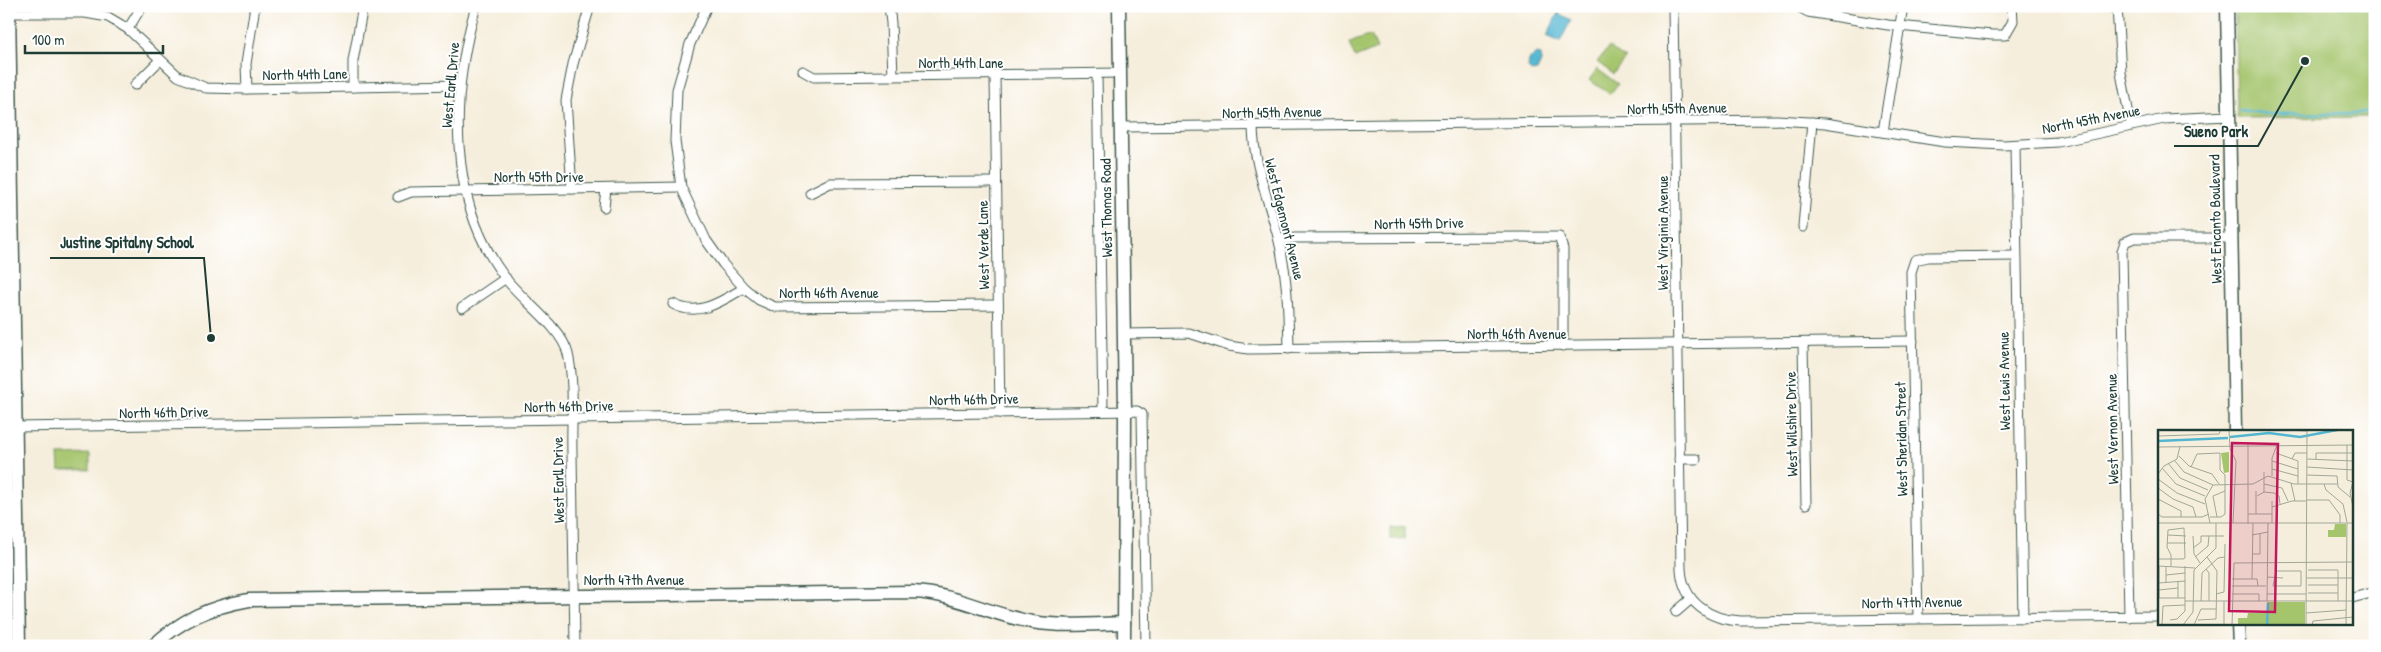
<svg xmlns="http://www.w3.org/2000/svg" width="2381" height="652" font-family="'Patrick Hand',sans-serif">
	<style>
		.green { fill: #a5c56d; stroke: #628150 }
		.water { fill: #52b6d1; stroke: #387a82 }
		.lines { fill: none; stroke-linecap: round; stroke-linejoin: round }
		.stream { stroke: #52b6d1; stroke-width: 2.5 }
		.street-casing { stroke: #3f584d; stroke-width: 11 }
		.secondary-casing { stroke: #3f584d; stroke-width: 15 }
		.street { stroke: #fff; stroke-width: 9 }
		.secondary { stroke: #fff; stroke-width: 12 }
		.labels { text-anchor: middle; dominant-baseline: central; stroke-width: 4; stroke-linejoin: round; paint-order: stroke }
		.street-label { font-size: 15px; fill: #1f3d34; stroke: #fff }
		.inset-river { fill: none; stroke: #52b6d1; stroke-width: 2.5 }
		.inset-road { fill: none; stroke: #a0a799; stroke-width: 1 }
		.view { fill: #c2185b; fill-opacity: 0.15; stroke: #c2185b; stroke-width: 2.5 }
		.inset-edge { fill: none; stroke: #1f3d34; stroke-width: 2.5 }
		.leader { fill: none; stroke: #1f3d34; stroke-width: 2 }
		.callout-dot { fill: #1f3d34; stroke: #fff; stroke-width: 2 }
		.callout-label { font-size: 16px; text-anchor: middle; font-weight: bold; fill: #1f3d34; stroke: #fff; stroke-width: 4; stroke-linejoin: round; paint-order: stroke }
	</style>
	<rect width="100%" height="100%" fill="#fff"/>
	<filter id="ink" filterUnits="userSpaceOnUse"><feTurbulence type="fractalNoise" baseFrequency=".02" numOctaves="2"/><feDisplacementMap in="SourceGraphic" scale="10" xChannelSelector="R" yChannelSelector="G"/><feConvolveMatrix kernelMatrix="1 2 1 2 8 2 1 2 1" color-interpolation-filters="sRGB"/></filter>
	<filter id="wash" filterUnits="userSpaceOnUse"><feTurbulence type="fractalNoise" baseFrequency=".0096" numOctaves="4" result="noise"/><feDisplacementMap in="SourceGraphic" scale="20" xChannelSelector="R" yChannelSelector="G"/><feGaussianBlur stdDeviation="1.12" result="paint"/><feColorMatrix in="noise" values="0 0 0 0 0 0 0 0 0 0 0 0 0 0 0 0 0 1.4 0 .05"/><feComposite in="paint" operator="in"/></filter>
	<g filter="url(#wash)">
		<rect width="100%" height="100%" fill="#f6eedc"/>
		<g class="green">
			<polygon points="2235,6 2375,6 2375,117 2237,118"/>
			<polygon points="1371,35 1377,49 1355,58 1349,43"/>
			<polygon points="1609,47 1625,59 1613,74 1597,62"/>
			<polygon points="1597,69 1618,84 1610,94 1589,80"/>
			<polygon points="90,454 90,470 59,470 58,455"/>
			<polygon points="1405,526 1405,539 1390,539 1390,527"/>
		</g>
		<g class="water">
			<polygon points="1558,13 1571,20 1560,42 1547,36"/>
			<polygon points="1537,54 1541,55 1542,60 1537,71 1532,72 1528,68 1529,59"/>
		</g>
		<g class="lines">
			<polyline class="stream" points="2240,110 2269,114 2375,113"/>
		</g>
	</g>
	<g filter="url(#ink)">
		<g class="lines">
			<g class="street-casing">
				<g id="street">
					<path d="M476,6c-26,90 -29,195 30,273 17,22 56,49 62,75 7,31 3,67 4,99 1,64 2,128 3,193"/>
					<polyline points="707,6 690,44 677,90 675,141 681,187 706,240 723,264 744,288"/>
					<polyline points="889,6 891,23 893,76"/>
					<path d="M1673,6l8,563c2,33 28,51 60,52l419,-5"/>
					<polyline points="1797,6 1808,12 1888,25 1992,35 2005,35 2013,21 2012,6"/>
					<polyline points="2117,6 2121,73 2131,125"/>
					<polyline points="9,13 85,13 108,17 128,29 178,76 206,88 247,89 460,85"/>
					<polyline points="128,29 142,6"/>
					<polyline points="803,71 814,77 1121,73"/>
					<polyline points="1097,74 1103,410"/>
					<polyline points="995,76 1000,413"/>
					<polyline points="135,85 160,60"/>
					<polyline points="353,87 353,61 363,6"/>
					<polyline points="247,89 246,64 255,6"/>
					<path d="M1253,125c0,40 17,78 26,116 9,39 9,69 10,108"/>
					<polyline points="1121,127 1777,120 1825,123 1945,142 2004,145 2058,142 2164,119 2229,116"/>
					<polyline points="1883,132 1903,6"/>
					<polyline points="2015,145 2023,618"/>
					<polyline points="572,189 566,100 573,64 590,6"/>
					<polyline points="810,193 830,183 996,182"/>
					<polyline points="398,197 411,192 681,187"/>
					<polyline points="604,207 606,189"/>
					<polyline points="1803,227 1812,122"/>
					<polyline points="1279,240 1295,238 1559,237 1563,249 1563,346"/>
					<path d="M673,304c25,14 49,-3 71,-16l15,12 16,7 223,-2"/>
					<polyline points="462,308 506,278"/>
					<polyline points="1124,334 1189,333 1229,346 1248,349 1913,341"/>
					<polyline points="1803,343 1806,504"/>
					<polyline points="14,427 1137,411 1142,414 1146,646"/>
					<polyline points="1679,459 1696,459"/>
					<polyline points="2352,598 2375,592"/>
					<polyline points="1676,612 1691,599"/>
					<polyline points="2129,617 2122,251 2125,242 2134,238 2231,238"/>
					<polyline points="1918,618 1911,272 1915,260 1928,257 2016,256"/>
				</g>
			</g>
			<g class="secondary-casing">
				<g id="secondary">
					<polyline points="9,6 19,646"/>
					<polyline points="1119,6 1125,410 1124,646"/>
					<polyline points="2227,6 2235,431"/>
					<polyline points="2238,623 2239,646"/>
					<path d="M153,646c29,-27 57,-39 96,-46l664,-8c43,2 78,23 119,30 30,5 62,2 92,1"/>
				</g>
			</g>
			<use href="#street" class="street"/>
			<use href="#secondary" class="secondary"/>
		</g>
	</g>
	<g class="labels">
		<g class="street-label">
			<text x="961" y="62">North 44th Lane</text>
			<text transform="translate(305 74) rotate(-1)">North 44th Lane</text>
			<text transform="translate(450 85) rotate(-85)">West Earll Drive</text>
			<text transform="translate(1677 108) rotate(-1)">North 45th Avenue</text>
			<text transform="translate(1272 112) rotate(-1)">North 45th Avenue</text>
			<text transform="translate(2091 119) rotate(-11)">North 45th Avenue</text>
			<text x="539" y="176">North 45th Drive</text>
			<text transform="translate(1106 208) rotate(-91)">West Thomas Road</text>
			<text transform="translate(1285 219) rotate(76)">West Edgemont Avenue</text>
			<text transform="translate(2215 219) rotate(-91)">West Encanto Boulevard</text>
			<text transform="translate(1419 223) rotate(-1)">North 45th Drive</text>
			<text transform="translate(1662 233) rotate(-90)">West Virginia Avenue</text>
			<text transform="translate(983 245) rotate(-91)">West Verde Lane</text>
			<text x="829" y="292">North 46th Avenue</text>
			<text x="1517" y="333">North 46th Avenue</text>
			<text transform="translate(2004 381) rotate(-91)">West Lewis Avenue</text>
			<text transform="translate(974 399) rotate(-1)">North 46th Drive</text>
			<text transform="translate(569 406) rotate(-1)">North 46th Drive</text>
			<text transform="translate(164 412) rotate(-1)">North 46th Drive</text>
			<text transform="translate(1791 424) rotate(-91)">West Wilshire Drive</text>
			<text transform="translate(2112 429) rotate(-91)">West Vernon Avenue</text>
			<text transform="translate(1901 439) rotate(-91)">West Sheridan Street</text>
			<text transform="translate(558 480) rotate(-91)">West Earll Drive</text>
			<text x="634" y="579">North 47th Avenue</text>
			<text transform="translate(1912 602) rotate(-1)">North 47th Avenue</text>
		</g>
	</g>
	<g transform="translate(2158 430)">
		<rect width="195" height="195" fill="#f6eedc"/>
		<path d="M71,22v20l-5,1 -3,-20zM177,94h11v13h-18v-7h6zM109,172h38v23h-67v-7h9l1,-5h19z" fill="#a5c56d"/>
		<path class="inset-river" d="M72,7l39,-4 31,4 37,-7M0,11l70,-3M109,195l1,-22"/>
		<path class="inset-road" d="M71,0l1,19 6,12 -3,62M127,0l22,1M0,6l61,-2 2,-4M189,15v35l6,2M0,17l195,-2M118,23l22,8v23M21,26l10,10 23,8 7,10M134,29l3,-6h12M149,29l46,2M158,29v-6h37M17,31l9,11 29,13M114,31l26,8M10,33l12,15 28,12M33,37l6,-13 23,-1v17l5,5v39l-4,3h-11M149,37l46,3M4,38l14,16 29,12M114,39l26,7M106,42v20M0,44l6,-8 13,-7 3,-13M149,45l30,1 1,11 12,10M114,46v-18l5,-13M0,49l19,14 28,11M195,52l-3,11 3,14M133,53l4,18M106,54l18,4 6,13M166,54l2,6 17,14 4,18M0,58l15,11 20,8 3,10M99,66l7,-4 10,1 5,3 1,8M0,69l23,12v6M149,70h22l11,15v8M114,77l20,-6h14M0,84l4,3h40l7,-3M90,84h24M98,84v-23M59,87l-4,-21 12,-5M0,93h195M52,93l-5,-24 8,-14 40,-1 15,-8 26,8h43M114,93v-22M90,94v-80M10,105l18,1M94,105l16,-3M35,106l1,18 6,9M9,113h19M35,118l8,-6v-6h23M94,124h8v-20M37,127l13,-11 1,-10M0,129h25l2,-1 -1,-30 -16,2 -1,17 4,8v11M76,133l119,-1M0,136l37,2M48,139l3,4v28M150,140h30v31M118,141h25v15h-28zM8,145l19,-2M109,147l16,1M149,148h46M74,149h25l1,7M94,149l1,-56M1,153l26,-2M8,153v-17M150,155h30M74,156h34M1,160l19,-2M150,163h30M58,164l8,-2 1,-48M74,164h27v7M109,164h39M0,168h27M1,168v-32M20,168v-17M27,171h168M43,171l1,-28 16,-15 7,-1M109,171l1,-78M148,183l40,-3M12,190l7,-1 8,-8v-45M40,190l18,-1 1,-48 -10,-14M4,195l1,-19 22,-1M25,195l10,-13 1,-42 22,-22v-25M36,195l7,-16h15M66,195v-24M74,195l2,-62M148,195l1,-195M154,195l1,-4 40,-4M188,195l1,-102"/>
		<path class="view" d="M74,13l46,1 -3,168 -46,-1z"/>
		<rect width="195" height="195" class="inset-edge"/>
	</g>
	<path class="leader" d="M2305 61L2258 146H2174M211 338L204 258H50"/>
	<g class="callout-dot">
		<circle cx="2305" cy="61" r="5"/>
		<circle cx="211" cy="338" r="5"/>
	</g>
	<g class="callout-label">
		<text x="2216" y="137">Sueno Park</text>
		<text x="127" y="248">Justine Spitalny School</text>
	</g>
	<rect width="2381" height="652" fill="none" stroke="#fff" stroke-width="25"/>
	<path d="M25 45v8h138v-8" fill="none" stroke="#1f3d34" stroke-width="2.5"/>
	<text x="32" y="45" font-size="15" fill="#1f3d34" stroke="#ffffff" stroke-width="4" paint-order="stroke">100 m</text>
</svg>
